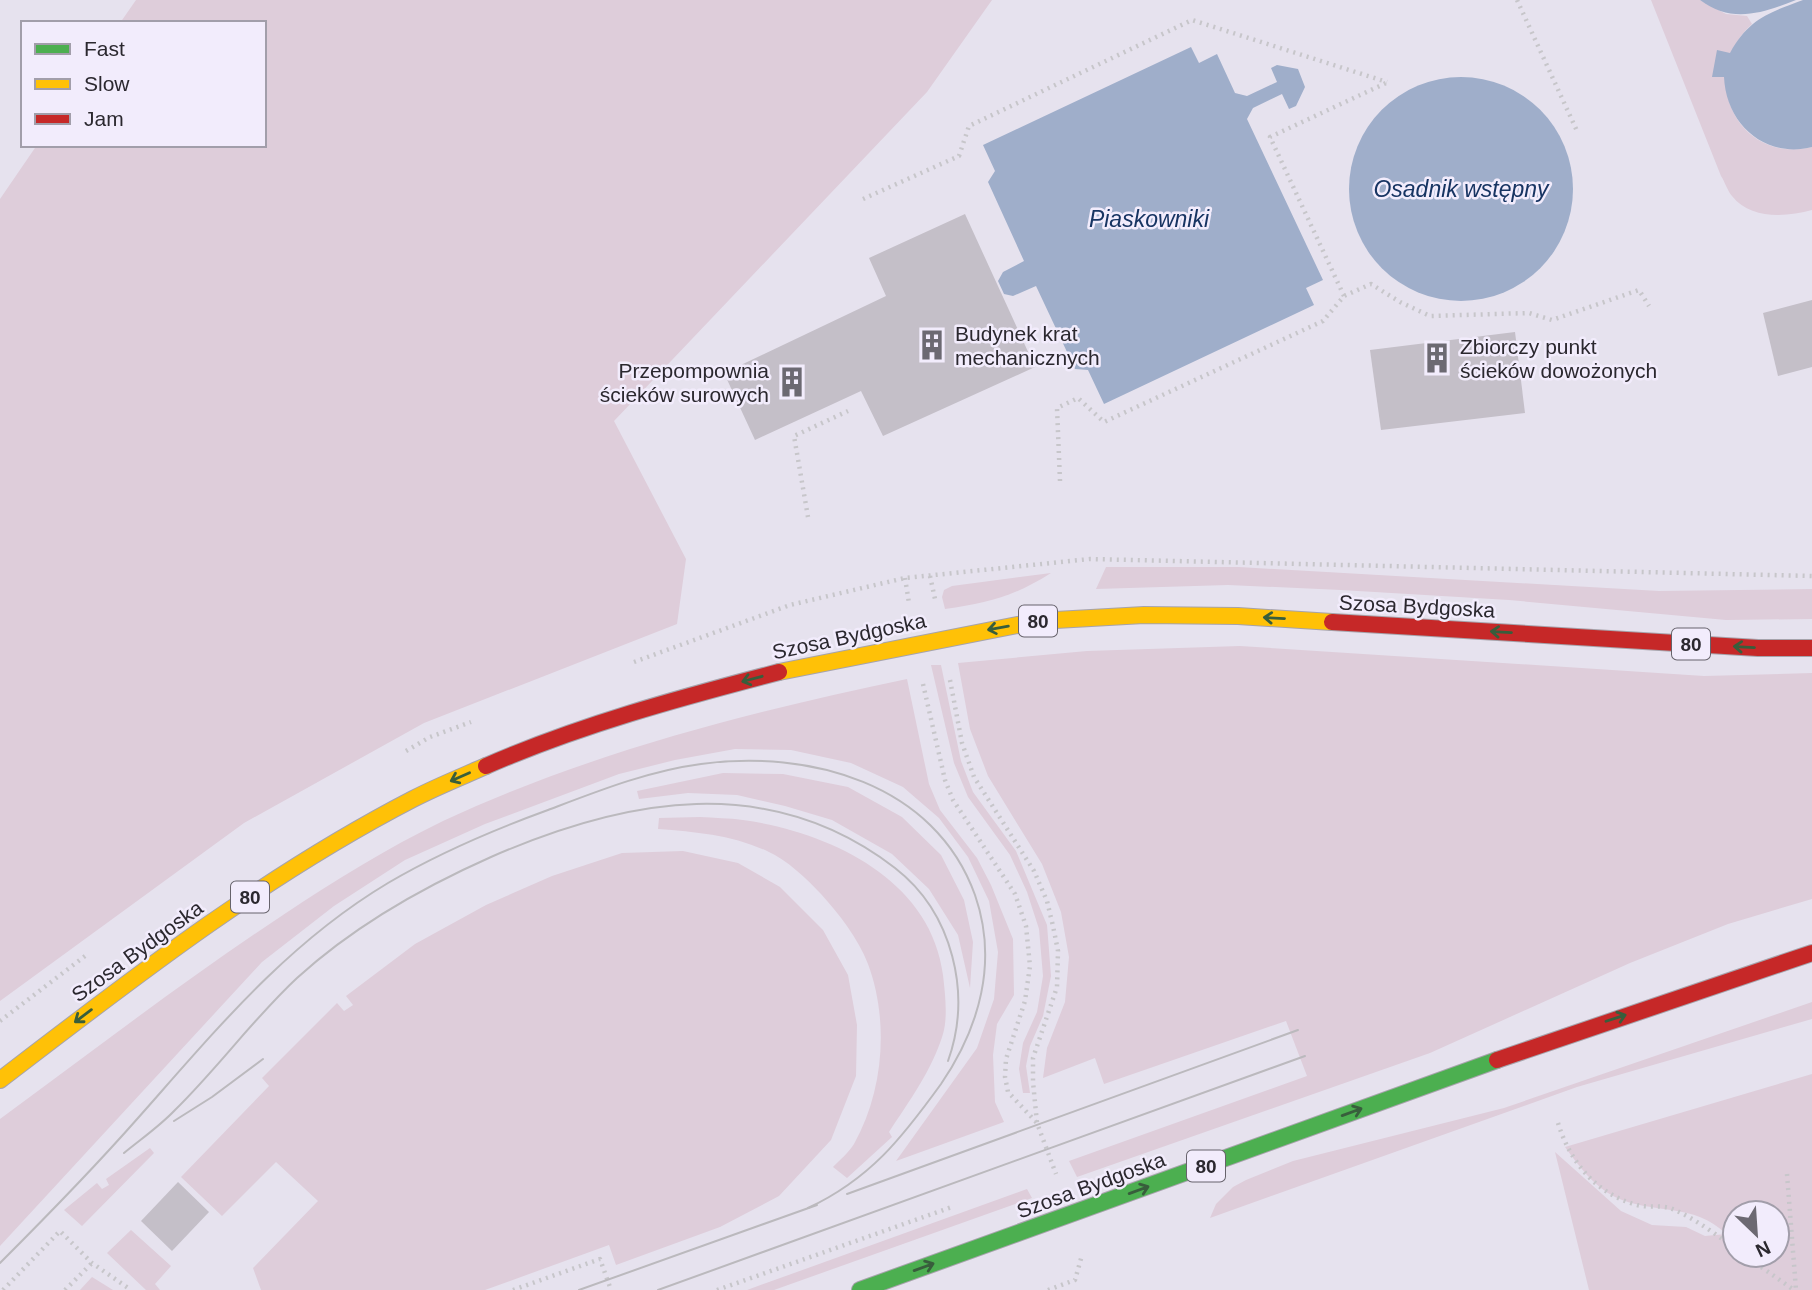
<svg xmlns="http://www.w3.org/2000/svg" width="1812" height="1290" font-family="Helvetica,sans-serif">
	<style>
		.green { fill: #decdda; fill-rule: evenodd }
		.water { fill: #9faeca }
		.building { fill: #c4bfc8 }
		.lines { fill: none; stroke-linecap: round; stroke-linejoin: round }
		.fast-casing { stroke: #a6a3ab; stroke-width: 18 }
		.slow-casing { stroke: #a6a3ab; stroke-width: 18 }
		.jam-casing { stroke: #a6a3ab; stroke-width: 18 }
		.path { stroke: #c7c6ca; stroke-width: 4.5; stroke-dasharray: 2 5; stroke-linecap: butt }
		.fast { stroke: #4caf50; stroke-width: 16 }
		.slow { stroke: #ffc107; stroke-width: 16 }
		.jam { stroke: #c62828; stroke-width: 16 }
		.tram { stroke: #bbb9bd; stroke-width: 2 }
		.oneway { stroke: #385e3c }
		.labels { text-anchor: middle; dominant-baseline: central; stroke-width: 5; stroke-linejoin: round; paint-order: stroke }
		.shield { fill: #f2ecfc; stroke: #67636c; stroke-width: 2 }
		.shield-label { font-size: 19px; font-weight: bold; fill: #2b282f }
		.poi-label { font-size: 21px; fill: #2b282f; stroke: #f2ecfc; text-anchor: start }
		.street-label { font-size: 21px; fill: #2b282f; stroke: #f2ecfc }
		.water-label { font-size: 23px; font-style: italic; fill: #173462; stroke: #f2ecfc }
	</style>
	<rect width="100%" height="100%" fill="#e6e2ee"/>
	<g class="green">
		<polygon points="136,0 992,0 927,92 614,421 686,559 677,624 424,723 244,823 0,1001 0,199 37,145 264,145 264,23 120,23"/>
		<path d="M1651,0h49l26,14 21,2 5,8c-56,51 -15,141 60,123v63c-26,7 -61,10 -80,-14 -5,-6 -7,-14 -11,-20z"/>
		<polygon points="1106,567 1239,567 1659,591 1812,589 1812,619 1726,620 1509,600 1341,590 1228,585 1096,589"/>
		<path d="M1051,573c-38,24 -64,30 -106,36l-3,-12 2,-7 8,-4z"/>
		<polygon points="1240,646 1704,676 1812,673 1812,899 1728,924 1630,963 1430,1053 1077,1177 1069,1161 1307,1076 1286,1021 1104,1084 1095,1058 1043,1078 1047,1048 1065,1002 1069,957 1061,912 1042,864 988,776 970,729 958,663 1087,651"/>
		<polygon points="931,665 941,665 961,761 973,792 1016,851 1047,925 1051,976 1043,1016 1030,1046 1026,1066 1030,1093 1023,1093 1019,1069 1023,1043 1037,1012 1043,976 1039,929 1027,892 1010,855 968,797 954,763"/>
		<path d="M907,679l22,105 11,26 37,48 14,27 22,54 1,56 -17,29 -4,31 2,47 9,20 -108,39 81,-113 17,-49 4,-47 -9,-51 -21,-44 -29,-39 -36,-31 -52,-24 -60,-13 -56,-1 -60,11 -56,14 -134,50 -80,36 -71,46 -72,56 -262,284v-127c94,-69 186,-140 283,-204 51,-34 104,-67 160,-94 146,-68 306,-109 464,-142z"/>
		<polygon points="723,773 783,774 848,787 902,817 941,855 964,900 973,942 970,988 958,935 929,889 892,854 832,820 785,806 737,795 688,793 639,799 637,791"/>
		<path d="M700,817c14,1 29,1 43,3 86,12 188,59 200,155 2,18 5,42 0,59 -11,36 -33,66 -54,98l3,5 -45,41 -14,-11c7,-7 16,-15 21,-23 30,-53 35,-124 14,-180 -10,-26 -29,-50 -47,-70 -15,-16 -34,-34 -54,-43 -35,-16 -71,-19 -109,-22l1,-11z"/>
		<polygon points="683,851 738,863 780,887 823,930 848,975 857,1025 856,1076 831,1140 779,1196 720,1227 616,1265 609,1245 485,1290 261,1290 253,1268 318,1201 276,1162 222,1216 181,1177 269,1086 262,1078 337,1003 344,1011 353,1005 346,996 415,944 486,905 552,876 622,853"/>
		<polygon points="1812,1002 1812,1019 1577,1087 1210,1218 1216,1204 1233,1187 1246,1180 1293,1161 1504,1108"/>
		<path d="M1812,1074v216h-223l-34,-138 66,59 31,14 34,2 19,9 21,-2c-32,-32 -73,-19 -111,-37 -22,-11 -36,-31 -50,-50zM1735,1213h42v42h-42z"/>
		<polygon points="150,1148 154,1153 82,1226 64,1210 97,1183 102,1189 109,1185 106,1179"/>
		<polygon points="1027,1189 1032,1198 774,1290 747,1290"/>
		<polygon points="131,1230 171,1266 155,1284 160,1290 146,1290 107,1253"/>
		<polygon points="92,1277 113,1290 80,1290"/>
	</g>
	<g class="water">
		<path d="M1700,0h96c-34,13 -64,24 -96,0z"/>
		<path d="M1803,0h9v147c-47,12 -86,-23 -88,-70h-12l5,-27 13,3c19,-34 38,-40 73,-53z"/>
		<polygon points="1191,47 1199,63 1217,54 1235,93 1247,96 1277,82 1271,68 1277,65 1298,69 1305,87 1296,106 1289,109 1282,94 1253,108 1247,119 1323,280 1306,288 1314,305 1104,404 1088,370 1075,369 1036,286 1013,296 1004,294 998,281 1003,272 1024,261 988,182 995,171 983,145"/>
		<circle cx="1461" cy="189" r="112"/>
	</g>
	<g class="building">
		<polygon points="965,214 1035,367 883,436 861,391 755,440 724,373 886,296 869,258"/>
		<polygon points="1812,300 1812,367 1778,376 1763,313"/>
		<polygon points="1515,332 1525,413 1381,430 1370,350"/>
		<polygon points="178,1182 209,1212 172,1251 141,1221"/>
	</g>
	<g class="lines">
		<g class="fast-casing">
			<polyline id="fast" points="860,1290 1497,1060"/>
		</g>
		<g class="slow-casing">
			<g id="slow">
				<polyline points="779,672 1038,621 1144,615 1238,616 1332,622"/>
				<path d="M0,1080c133,-102 264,-204 413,-281 23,-12 48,-22 73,-33"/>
			</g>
		</g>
		<g class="jam-casing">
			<g id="jam">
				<polyline points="1332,622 1758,648 1812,648"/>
				<path d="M486,766c94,-41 193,-68 293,-94"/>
				<polyline points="1497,1060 1812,953"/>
			</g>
		</g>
		<g class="path">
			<polyline points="1517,0 1577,131"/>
			<polyline points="863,199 959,156 969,126 1192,20 1387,82"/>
			<polyline points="1344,296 1270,137 1386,83"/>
			<polyline points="1060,481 1057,408 1078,398 1104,422 1323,321 1344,296 1371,284 1400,302 1430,316 1529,313 1552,320 1639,290 1649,306"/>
			<polyline points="808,517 794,436 848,411"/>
			<polyline points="930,576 935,599"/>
			<polyline points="905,578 909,603"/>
			<polyline points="634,662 790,605 905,578 1090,559 1812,576"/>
			<polyline points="950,680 962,743 974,777 1034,871 1047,901 1053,926 1058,951 1057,987 1033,1058 1033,1082 1037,1123 1056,1174"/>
			<polyline points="923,684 945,780 953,800 1015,894 1026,926 1030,966 1025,1001 1006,1059 1005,1077 1008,1092 1037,1123"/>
			<polyline points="406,751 430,737 471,722"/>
			<polyline points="0,1021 89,953"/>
			<path d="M1558,1123c12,39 38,71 79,82 11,3 23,0 33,3 23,9 45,26 65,40"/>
			<polyline points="1787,1174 1796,1290"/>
			<polyline points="1744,1255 1794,1290"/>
			<polyline points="3,1290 60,1231 92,1263 131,1290"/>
			<polyline points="65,1290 92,1263"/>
			<polyline points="513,1290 600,1259 611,1290"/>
			<polyline points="717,1290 952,1207"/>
			<polyline points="1048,1290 1075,1280 1082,1255"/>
		</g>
		<use href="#fast" class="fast"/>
		<use href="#slow" class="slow"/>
		<use href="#jam" class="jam"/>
		<g class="tram">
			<polyline points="174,1121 212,1097 263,1059"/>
			<path d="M124,1153c17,-14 36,-27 51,-43 43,-42 78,-91 122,-132 57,-52 124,-90 194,-121 135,-59 278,-86 404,11 58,45 77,126 53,193"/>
			<polyline points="847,1194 1298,1030"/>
			<path d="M0,1263c47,-47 94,-95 138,-145 78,-88 148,-174 250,-235 51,-30 105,-53 160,-73 50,-19 100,-39 153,-46 107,-15 234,19 274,131 23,66 5,132 -34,189 -39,54 -71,95 -133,124"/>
			<polyline points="579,1290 817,1205"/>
			<polyline points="658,1290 1305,1056"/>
		</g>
	</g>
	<defs><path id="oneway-shaft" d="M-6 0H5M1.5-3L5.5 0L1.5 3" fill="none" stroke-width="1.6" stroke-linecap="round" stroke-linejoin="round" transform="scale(1.75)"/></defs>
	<g class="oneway">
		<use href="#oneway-shaft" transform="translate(1274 618) rotate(-177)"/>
		<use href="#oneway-shaft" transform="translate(998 628) rotate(170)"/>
		<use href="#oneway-shaft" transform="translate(1501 632) rotate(-177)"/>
		<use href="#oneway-shaft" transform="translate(1744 647) rotate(-177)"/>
		<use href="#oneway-shaft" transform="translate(752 679) rotate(165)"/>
		<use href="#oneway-shaft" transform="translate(460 777) rotate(156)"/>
		<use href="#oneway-shaft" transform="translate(83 1016) rotate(143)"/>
		<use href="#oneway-shaft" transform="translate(1616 1018) rotate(-18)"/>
		<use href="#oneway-shaft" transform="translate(1352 1112) rotate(-20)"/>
		<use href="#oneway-shaft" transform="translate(1139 1190) rotate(-20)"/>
		<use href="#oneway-shaft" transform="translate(924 1267) rotate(-20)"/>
	</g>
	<defs>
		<g id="building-bare" transform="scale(2.415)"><path d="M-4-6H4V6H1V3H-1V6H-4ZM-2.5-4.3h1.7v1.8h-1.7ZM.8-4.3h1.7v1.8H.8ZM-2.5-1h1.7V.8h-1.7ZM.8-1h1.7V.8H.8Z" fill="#6c6972" stroke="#f2ecfc" stroke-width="2.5" paint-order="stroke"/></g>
	</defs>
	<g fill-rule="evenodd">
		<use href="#building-bare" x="932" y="345"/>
		<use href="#building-bare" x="1437" y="358"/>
		<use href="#building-bare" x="792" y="382"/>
	</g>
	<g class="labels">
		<g class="shield">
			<rect x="1019" y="605.5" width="38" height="31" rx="5"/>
			<rect x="1672" y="628.5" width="38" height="31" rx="5"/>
			<rect x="231" y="881.5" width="38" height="31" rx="5"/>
			<rect x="1187" y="1150.5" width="38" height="31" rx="5"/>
		</g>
		<g class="shield-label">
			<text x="1038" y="621">80</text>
			<text x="1691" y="644">80</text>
			<text x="250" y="897">80</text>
			<text x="1206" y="1166">80</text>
		</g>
		<g class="poi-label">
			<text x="955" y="333">Budynek krat<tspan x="955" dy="24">mechanicznych</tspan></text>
			<text x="1460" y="346">Zbiorczy punkt<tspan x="1460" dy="24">ścieków dowożonych</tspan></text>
			<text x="769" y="370" text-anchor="end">Przepompownia<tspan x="769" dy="24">ścieków surowych</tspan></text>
		</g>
		<g class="street-label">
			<text transform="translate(1417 606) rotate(3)">Szosa Bydgoska</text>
			<text transform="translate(849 636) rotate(-12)">Szosa Bydgoska</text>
			<text transform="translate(137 951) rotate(-36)">Szosa Bydgoska</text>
			<text transform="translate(1091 1185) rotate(-20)">Szosa Bydgoska</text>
		</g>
		<g class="water-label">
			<text x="1461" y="189">Osadnik wstępny</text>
			<text x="1149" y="219">Piaskowniki</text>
		</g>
	</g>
	<rect x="21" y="21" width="245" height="126" fill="#f2ecfc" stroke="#a29eaa" stroke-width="2"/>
	<rect x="35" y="44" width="35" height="10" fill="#4caf50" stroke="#a29eaa" stroke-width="2"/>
	<text x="84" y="56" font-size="21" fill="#2b282f">Fast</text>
	<rect x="35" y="79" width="35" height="10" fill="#ffc107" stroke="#a29eaa" stroke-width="2"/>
	<text x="84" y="91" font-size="21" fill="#2b282f">Slow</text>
	<rect x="35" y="114" width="35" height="10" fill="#c62828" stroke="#a29eaa" stroke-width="2"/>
	<text x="84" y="126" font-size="21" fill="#2b282f">Jam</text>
	<g transform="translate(1756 1234) rotate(155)"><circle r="33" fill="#f2ecfc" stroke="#a29eaa" stroke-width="2"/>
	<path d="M0-5L12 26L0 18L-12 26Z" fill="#6c6972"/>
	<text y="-10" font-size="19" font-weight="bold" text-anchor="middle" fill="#2b282f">N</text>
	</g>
</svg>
